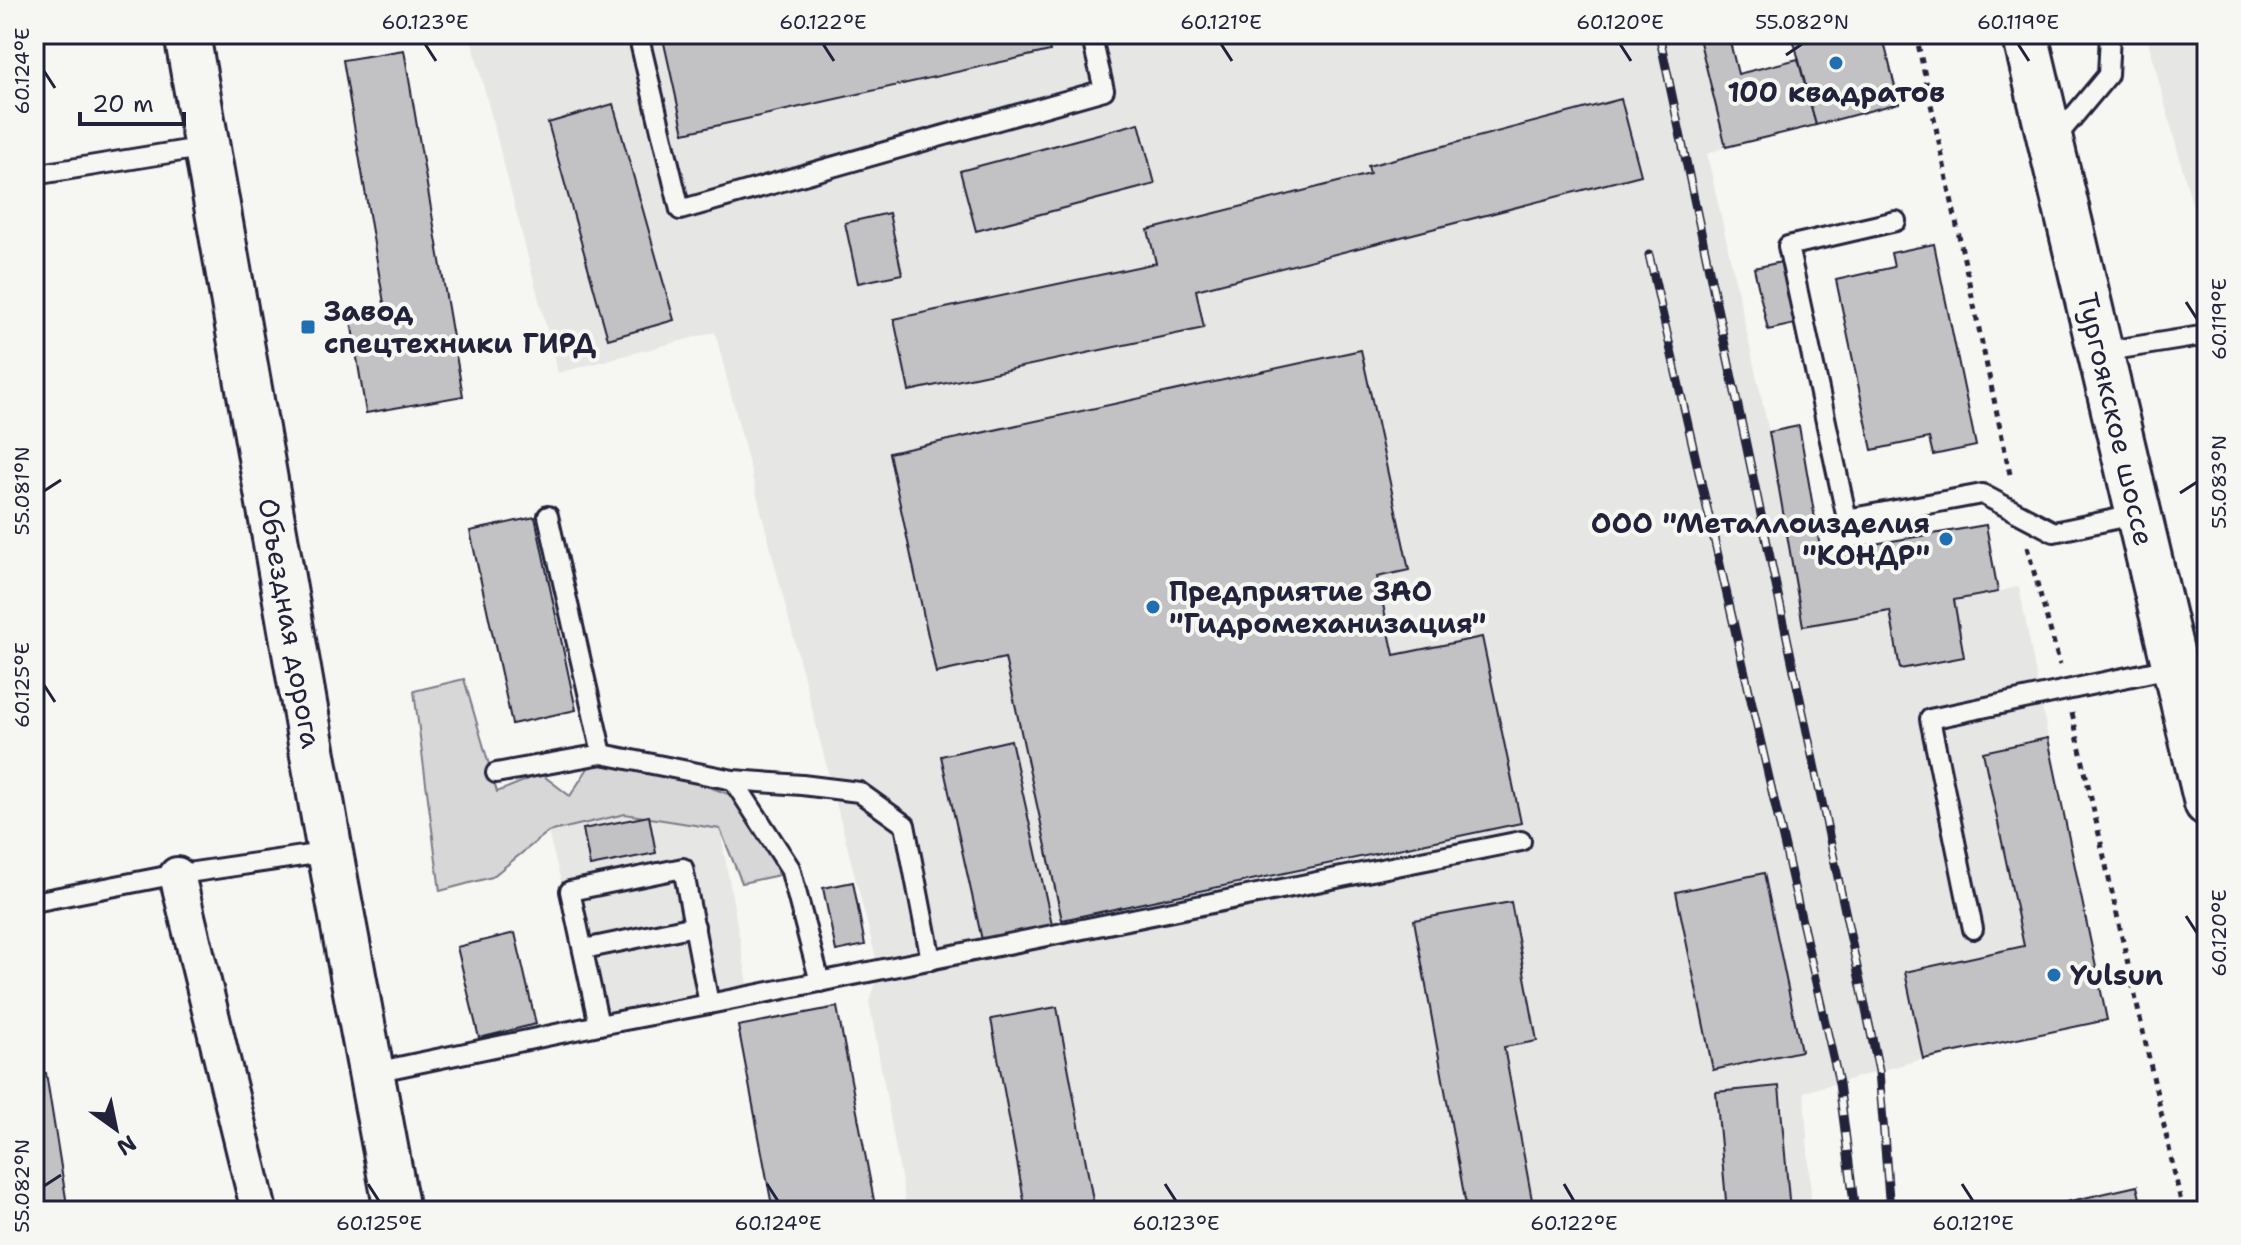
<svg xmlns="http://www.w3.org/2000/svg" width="2241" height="1245" font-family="'Shantell Sans',sans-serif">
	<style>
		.built { fill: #e6e6e4 }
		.green { fill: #d7d7d7; stroke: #7c7c89; stroke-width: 2 }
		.building { fill: #c2c2c4; stroke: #22223b; stroke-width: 2 }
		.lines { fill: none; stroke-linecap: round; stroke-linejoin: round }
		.lane-casing { stroke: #22223b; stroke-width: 24 }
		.street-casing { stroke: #22223b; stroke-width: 40 }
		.primary-casing { stroke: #22223b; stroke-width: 50 }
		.path { stroke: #22223b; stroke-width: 5; stroke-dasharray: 6 6; stroke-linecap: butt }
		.lane { stroke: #f6f6f2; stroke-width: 18 }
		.street { stroke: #f6f6f2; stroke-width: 34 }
		.primary { stroke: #f6f6f2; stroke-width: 44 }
		.rail-casing { stroke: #22223b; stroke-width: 9 }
		.rail { stroke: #f6f6f2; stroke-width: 6; stroke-dasharray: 18; stroke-linecap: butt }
		.ticks { fill: none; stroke: #22223b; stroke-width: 3 }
		.poi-dot { fill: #1f6fb2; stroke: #f6f6f2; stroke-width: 3 }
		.labels { text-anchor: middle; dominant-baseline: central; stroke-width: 8; stroke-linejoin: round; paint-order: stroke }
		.poi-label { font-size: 28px; font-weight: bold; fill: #22223b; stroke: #f6f6f2; text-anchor: start }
		.street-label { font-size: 28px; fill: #22223b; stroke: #f6f6f2 }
		.neatline { fill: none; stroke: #22223b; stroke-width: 3 }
		.ticks-label { font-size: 20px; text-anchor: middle; fill: #22223b }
	</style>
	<rect width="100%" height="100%" fill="#f6f6f2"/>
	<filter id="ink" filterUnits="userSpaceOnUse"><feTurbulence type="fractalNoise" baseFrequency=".0125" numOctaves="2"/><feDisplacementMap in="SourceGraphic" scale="16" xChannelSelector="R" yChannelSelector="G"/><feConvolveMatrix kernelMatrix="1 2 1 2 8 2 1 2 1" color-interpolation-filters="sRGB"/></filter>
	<g filter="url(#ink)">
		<g class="built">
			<polygon points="470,34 1698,34 1726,147 1707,154 1769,432 1803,626 1890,611 1900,669 1963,657 1954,600 1998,592 2019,586 2048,738 2107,1020 1923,1059 1804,1092 1812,1211 907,1211 869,1001 879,970 715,332 558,373"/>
			<polygon points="2146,34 2207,34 2207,259"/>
			<polygon points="625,814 720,829 750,996 599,1025 548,832"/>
		</g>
		<polygon class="green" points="464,679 497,792 541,774 570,796 590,765 631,766 690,780 731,795 760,834 779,875 742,883 720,829 625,814 548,832 492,877 440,891 414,691"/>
		<g class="building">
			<polygon points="662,34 1046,34 1050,51 684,133"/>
			<polygon points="1698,34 1728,34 1738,74 1798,59 1816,125 1726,147"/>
			<polygon points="1792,34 1882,34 1899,103 1816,125"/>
			<polygon points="404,50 463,396 366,413 351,321 386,315 343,60"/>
			<polygon points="1621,99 1641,175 1196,290 1204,328 909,391 894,319 1156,263 1148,230 1370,174 1368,166"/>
			<polygon points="613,104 674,320 608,339 548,123"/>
			<polygon points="1139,123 1155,184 976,231 960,171"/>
			<polygon points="889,213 902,274 858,283 845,223"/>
			<polygon points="1934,244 1976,446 1933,455 1929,438 1872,450 1836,280 1894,267 1891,253"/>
			<polygon points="1786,261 1799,323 1768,330 1754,268"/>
			<polygon points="1361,350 1409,570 1377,577 1394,655 1482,637 1521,823 1062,920 1005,658 936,673 889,453"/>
			<polygon points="1799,426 1821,553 1986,525 1998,592 1954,600 1964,657 1900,669 1890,611 1803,626 1769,432"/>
			<polygon points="535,517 576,710 512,724 470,531"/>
			<polygon points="2048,738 2107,1020 1923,1059 1905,972 2024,946 1983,752"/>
			<polygon points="1011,740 1052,925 982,940 941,756"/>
			<polygon points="649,816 656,853 590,866 583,829"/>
			<polygon points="1764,873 1801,1051 1713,1070 1676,892"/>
			<polygon points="853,882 865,945 836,951 823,888"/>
			<polygon points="1511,902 1537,1041 1504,1047 1534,1211 1467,1211 1414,920"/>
			<polygon points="515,933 536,1024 479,1038 457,947"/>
			<polygon points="837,1007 876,1211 773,1211 738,1026"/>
			<polygon points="1057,1007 1095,1211 1026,1211 991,1019"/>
			<polygon points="46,1073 68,1211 34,1211 34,1075"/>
			<polygon points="1779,1086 1790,1211 1727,1211 1716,1092"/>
			<polygon points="2137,1186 2143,1211 2064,1211 2062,1203"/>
		</g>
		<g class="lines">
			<g class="lane-casing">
				<g id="lane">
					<polyline points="638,34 680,210 1104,90 1091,34"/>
					<polyline points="2053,141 2108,75 2110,34"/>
					<polyline points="34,175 206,147"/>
					<polyline points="1896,221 1788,246 1847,519 1982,494 2054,532 2139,514"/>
					<polyline points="2101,352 2207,335"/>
					<polyline points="548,516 602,754"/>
					<polyline points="496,773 602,754 733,780 790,868 820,982"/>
					<polyline points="733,780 802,785 859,792 905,825 931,960"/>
					<polyline points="34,902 167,876 330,852"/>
					<polyline points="1973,929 1930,719 2175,667"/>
					<polyline points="584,949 695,926"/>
					<polyline points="599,1025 570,891 683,868 709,1004"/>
					<polyline points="370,1073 599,1025 709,1004 1521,841"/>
				</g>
			</g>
			<g class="street-casing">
				<polyline id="street" points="177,875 259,1211"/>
			</g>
			<g class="primary-casing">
				<g id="primary">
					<polyline points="187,34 330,852 397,1211"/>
					<polyline points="2025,34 2207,803"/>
				</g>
			</g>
			<g class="path">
				<polyline points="1916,34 2011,479"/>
				<polyline points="2027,547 2060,665"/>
				<polyline points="2072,713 2183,1211"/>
			</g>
			<use href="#lane" class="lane"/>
			<use href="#street" class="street"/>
			<use href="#primary" class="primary"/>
			<g class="rail-casing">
				<g id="rail">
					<polyline points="1659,34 1879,1071 1890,1211"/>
					<polyline points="1649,255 1839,1083 1855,1211"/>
				</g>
			</g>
			<use href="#rail" class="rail"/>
		</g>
	</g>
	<path class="ticks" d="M425,44l11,17M823,44l11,17M1221,44l11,17M1620,44l11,17M2018,44l11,17M1786,55l16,-11M44,71l11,17M2186,302l11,17M44,491l17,-11M2180,493l17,-11M44,685l11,17M2186,916l11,17M368,1184l11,17M767,1184l11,17M1165,1184l11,17M1564,1184l10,17M1962,1184l11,17M44,1186l17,-11"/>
	<g class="poi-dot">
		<circle cx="1836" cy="63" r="8"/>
		<rect x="300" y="319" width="16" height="16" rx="4"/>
		<circle cx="1946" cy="539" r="8"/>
		<circle cx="1153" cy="607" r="8"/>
		<circle cx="2054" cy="975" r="8"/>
	</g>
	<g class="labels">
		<g class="poi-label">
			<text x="1836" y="92" text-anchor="middle">100 квадратов</text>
			<text x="324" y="311">Завод<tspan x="324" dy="32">спецтехники ГИРД</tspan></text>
			<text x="1930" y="523" text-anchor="end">ООО "Металлоизделия<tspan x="1930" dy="32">"КОНДР"</tspan></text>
			<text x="1169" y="591">Предприятие ЗАО<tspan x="1169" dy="32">"Гидромеханизация"</tspan></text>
			<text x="2070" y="975">Yulsun</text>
		</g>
		<g class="street-label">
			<text transform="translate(2116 419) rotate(77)">Тургоякское шоссе</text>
			<text transform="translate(290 623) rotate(80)">Объездная дорога</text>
		</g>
	</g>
	<rect width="2241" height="1245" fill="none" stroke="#f6f6f2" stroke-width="88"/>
	<g transform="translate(116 1129) rotate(147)" stroke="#f6f6f2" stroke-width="6" paint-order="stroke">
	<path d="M0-6L14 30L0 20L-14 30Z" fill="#22223b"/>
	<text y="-12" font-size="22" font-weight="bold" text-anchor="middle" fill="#22223b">N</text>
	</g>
	<path d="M80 112v12h104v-12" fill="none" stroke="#22223b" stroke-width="4"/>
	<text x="92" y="112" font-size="24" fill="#22223b" stroke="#f6f6f2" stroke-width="6" paint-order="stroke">20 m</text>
	<rect x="44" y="44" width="2153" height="1157" class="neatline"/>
	<g class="ticks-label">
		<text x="425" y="29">60.123°E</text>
		<text x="823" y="29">60.122°E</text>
		<text x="1221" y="29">60.121°E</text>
		<text x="1620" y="29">60.120°E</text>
		<text x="1802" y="29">55.082°N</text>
		<text x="2018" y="29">60.119°E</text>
		<text transform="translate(22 71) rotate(-90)" y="7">60.124°E</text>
		<text transform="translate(2219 319) rotate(-90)" y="7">60.119°E</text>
		<text transform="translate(2219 482) rotate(-90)" y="7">55.083°N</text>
		<text transform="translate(22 491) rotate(-90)" y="7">55.081°N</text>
		<text transform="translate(22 685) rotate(-90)" y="7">60.125°E</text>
		<text transform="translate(2219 933) rotate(-90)" y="7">60.120°E</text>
		<text transform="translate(22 1186) rotate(-90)" y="7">55.082°N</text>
		<text x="379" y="1230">60.125°E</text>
		<text x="778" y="1230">60.124°E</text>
		<text x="1176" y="1230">60.123°E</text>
		<text x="1574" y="1230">60.122°E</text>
		<text x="1973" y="1230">60.121°E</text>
	</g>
</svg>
